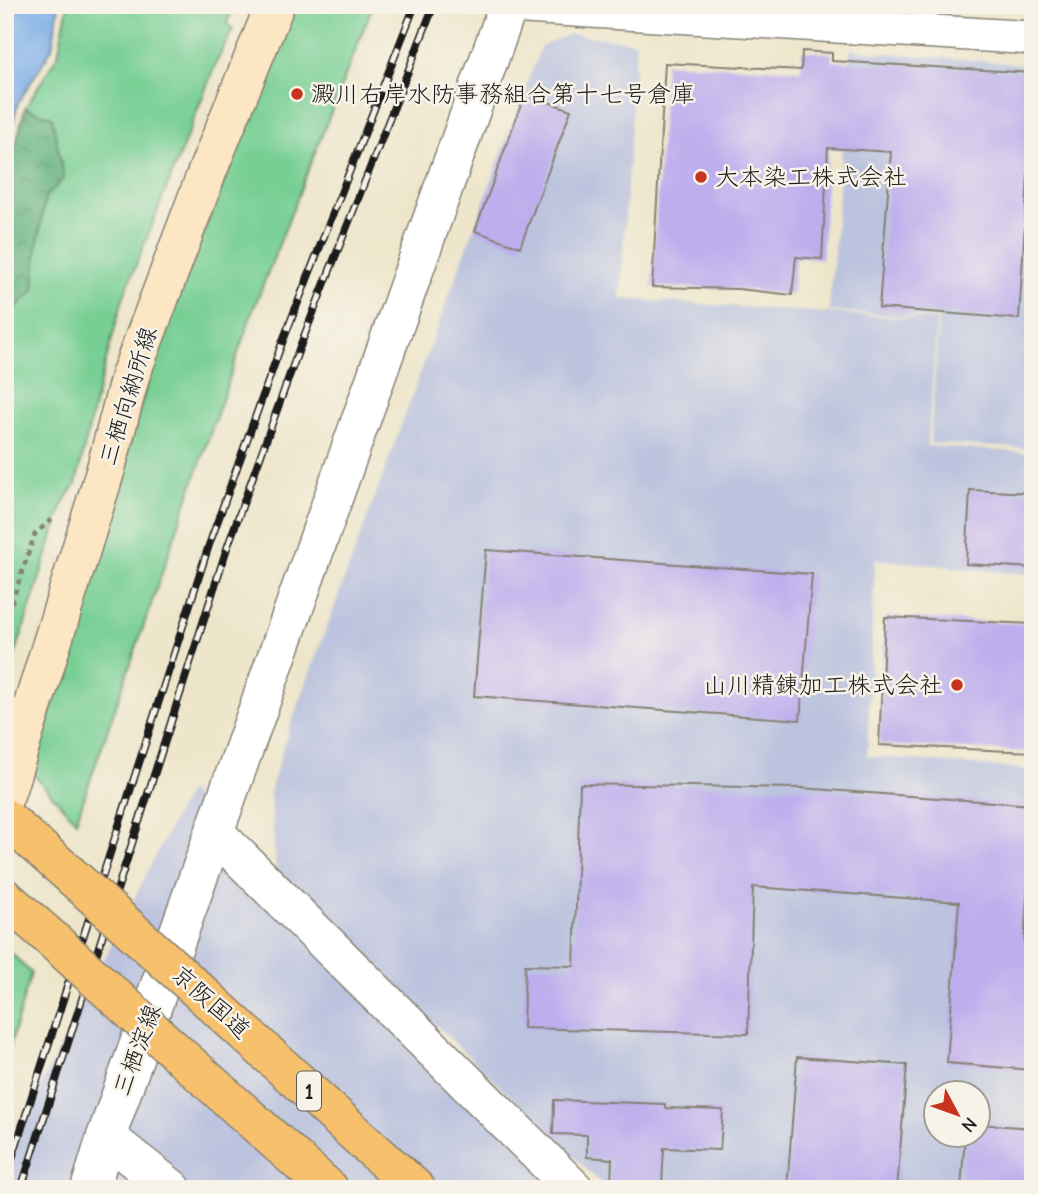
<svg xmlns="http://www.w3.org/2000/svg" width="1038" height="1194" font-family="'Comic Neue','Klee One',sans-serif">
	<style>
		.industrial { fill: #bcc3de; fill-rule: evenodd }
		.grass { fill: #78cf94; stroke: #4a7658; stroke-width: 2 }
		.forest { fill: url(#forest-crowns); stroke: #3f674d; stroke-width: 2 }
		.water { fill: #7baee8; stroke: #4c6582; stroke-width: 2 }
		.building { fill: #bdaeed }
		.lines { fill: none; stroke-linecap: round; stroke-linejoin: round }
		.minor-casing { stroke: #858174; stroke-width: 36 }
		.tertiary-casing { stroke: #858174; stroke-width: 41 }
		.secondary-casing { stroke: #858174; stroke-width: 41 }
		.trunk-casing { stroke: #858174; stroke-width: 41 }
		.path { stroke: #858174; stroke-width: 4.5; stroke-dasharray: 5 5; stroke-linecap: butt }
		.minor { stroke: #fff; stroke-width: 33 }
		.tertiary { stroke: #fff; stroke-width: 38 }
		.secondary { stroke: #fce6c4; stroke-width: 38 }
		.trunk { stroke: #f7c06c; stroke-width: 38 }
		.rail-casing { stroke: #1c1c1c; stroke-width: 8 }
		.rail { stroke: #f7f3e8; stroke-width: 5; stroke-dasharray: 16; stroke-linecap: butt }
		.trunk-bridge-casing { stroke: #858174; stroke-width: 41; stroke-linecap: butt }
		.trunk-bridge { stroke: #f7c06c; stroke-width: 38 }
		.poi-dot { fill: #c8321e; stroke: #f7f3e8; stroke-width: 2.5 }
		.labels { text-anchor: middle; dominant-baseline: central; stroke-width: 5; stroke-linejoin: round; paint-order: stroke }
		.shield { fill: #f7f3e8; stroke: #5e5c59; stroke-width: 2 }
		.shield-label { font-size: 23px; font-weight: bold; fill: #1c1c1c }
		.poi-label { font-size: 24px; fill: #1c1c1c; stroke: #f7f3e8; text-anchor: start }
		.street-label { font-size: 24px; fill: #1c1c1c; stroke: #f7f3e8 }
	</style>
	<defs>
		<pattern id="forest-crowns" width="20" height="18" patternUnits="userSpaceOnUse" patternTransform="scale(1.75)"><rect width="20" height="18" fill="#62b27e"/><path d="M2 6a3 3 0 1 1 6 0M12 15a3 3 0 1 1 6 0" fill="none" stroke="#509066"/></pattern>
	</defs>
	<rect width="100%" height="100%" fill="#f7f3e8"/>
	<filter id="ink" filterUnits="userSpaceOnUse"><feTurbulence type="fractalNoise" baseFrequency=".0143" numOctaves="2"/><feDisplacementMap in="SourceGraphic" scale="14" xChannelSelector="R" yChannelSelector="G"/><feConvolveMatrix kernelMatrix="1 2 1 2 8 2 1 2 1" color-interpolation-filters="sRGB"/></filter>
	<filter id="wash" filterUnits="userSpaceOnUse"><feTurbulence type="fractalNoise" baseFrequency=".00686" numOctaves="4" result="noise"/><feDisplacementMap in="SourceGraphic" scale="28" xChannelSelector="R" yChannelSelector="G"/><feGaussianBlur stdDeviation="1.57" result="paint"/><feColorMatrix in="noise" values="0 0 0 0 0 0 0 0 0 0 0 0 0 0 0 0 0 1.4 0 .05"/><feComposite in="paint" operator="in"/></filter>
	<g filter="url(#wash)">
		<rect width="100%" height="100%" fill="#eee6cb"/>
		<g class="industrial">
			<path d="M570,34l66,8 -16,257 317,21 -10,126 106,7v122l-158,-16 -8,197 166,14v419h-426l-331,-317 -6,-80 17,-57 254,-689zM936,1092h42v42h-42z"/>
			<polygon points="850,50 1033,65 1033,449 930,443 939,318 829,311"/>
			<polygon points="188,791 590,1189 5,1189 5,1157"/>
		</g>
		<g class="grass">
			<polygon points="68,5 233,5 227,24 233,29 216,63 123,298 95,401 76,484 63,504 5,687 5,317 34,290 36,254 55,138 52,117 25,108 58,55"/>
			<polygon points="294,5 373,5 252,313 76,821 32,773 158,348"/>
			<polygon points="5,947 31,973 5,1063"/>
		</g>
		<polygon class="forest" points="25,108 52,117 64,179 45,197 36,254 34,290 5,317 5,187"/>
		<polygon class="water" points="5,5 59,5 52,48 18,103 5,154"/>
		<g id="blocks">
			<g class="building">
				<polygon points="802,51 832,53 832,61 1033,73 1033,144 1030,144 1019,319 879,308 891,152 828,148 822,259 796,257 792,295 738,289 652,287 665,63 801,70"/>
				<polygon points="525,94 571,110 520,247 475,231"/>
				<polygon points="970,490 1033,493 1033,568 966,564"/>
				<polygon points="486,550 812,574 800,720 474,696"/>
				<polygon points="885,617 1033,624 1033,752 879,745"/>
				<polygon points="580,784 801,788 1033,805 1024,945 1033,945 1033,1070 947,1063 959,902 753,887 748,1034 523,1028 525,965 574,966"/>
				<polygon points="797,1057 907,1065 897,1189 787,1189"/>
				<polygon points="554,1100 665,1104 665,1108 723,1110 720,1150 664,1148 662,1185 611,1183 612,1159 587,1157 587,1135 553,1134"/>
				<polygon points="978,1124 1033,1128 1033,1189 961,1189 965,1135 978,1135"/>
			</g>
		</g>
	</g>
	<g filter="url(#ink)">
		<use href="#blocks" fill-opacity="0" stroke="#858174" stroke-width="2"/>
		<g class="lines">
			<g class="minor-casing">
				<polyline id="minor" points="508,6 1033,38"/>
			</g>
			<g class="tertiary-casing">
				<g id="tertiary">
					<polyline points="215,833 574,1189"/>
					<polyline points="106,1137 172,1189"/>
					<polyline points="90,1189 106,1137 508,6"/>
				</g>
			</g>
			<g class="secondary-casing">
				<polyline id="secondary" points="5,795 105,472 130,376 209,167 275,5"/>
			</g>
			<g class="trunk-casing">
				<g id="trunk">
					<polyline points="5,818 67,872"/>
					<polyline points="5,898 45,933"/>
					<polyline points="201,993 416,1189"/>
					<polyline points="185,1060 329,1189"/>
				</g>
			</g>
			<polyline class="path" points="5,622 35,534 52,519"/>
			<use href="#minor" class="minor"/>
			<use href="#tertiary" class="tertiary"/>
			<use href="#secondary" class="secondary"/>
			<use href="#trunk" class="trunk"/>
			<g class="rail-casing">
				<g id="rail">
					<polyline points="5,1180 209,545 282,343 415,5"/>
					<polyline points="21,1189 226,551 299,349 434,5"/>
				</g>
			</g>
			<use href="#rail" class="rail"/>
			<g class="trunk-bridge-casing">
				<g id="trunk-bridge">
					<polyline points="67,872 201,993"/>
					<polyline points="45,933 185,1060"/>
				</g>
			</g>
			<use href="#trunk-bridge" class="trunk-bridge"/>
		</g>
	</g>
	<g class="poi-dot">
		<circle cx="297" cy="94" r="7"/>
		<circle cx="701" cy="177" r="7"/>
		<circle cx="957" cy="685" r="7"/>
	</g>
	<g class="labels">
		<rect class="shield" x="297" y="1071.5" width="24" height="39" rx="5"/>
		<g class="shield-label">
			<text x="309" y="1091">1</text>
		</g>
		<g class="poi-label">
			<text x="311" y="94">澱川右岸水防事務組合第十七号倉庫</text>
			<text x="715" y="177">大本染工株式会社</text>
			<text x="943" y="685" text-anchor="end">山川精錬加工株式会社</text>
		</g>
		<g class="street-label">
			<text transform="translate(128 396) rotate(-73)">三栖向納所線</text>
			<text transform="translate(211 1002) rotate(42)">京阪国道</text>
			<text transform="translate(137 1050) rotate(-70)">三栖淀線</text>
		</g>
	</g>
	<rect width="1038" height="1194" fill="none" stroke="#f7f3e8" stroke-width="28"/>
	<g transform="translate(957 1114) rotate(131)"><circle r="33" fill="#f7f3e8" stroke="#9f9d96" stroke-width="2"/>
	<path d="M0-5L12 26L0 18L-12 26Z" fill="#c8321e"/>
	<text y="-10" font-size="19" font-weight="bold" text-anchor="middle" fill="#1c1c1c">N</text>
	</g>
</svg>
